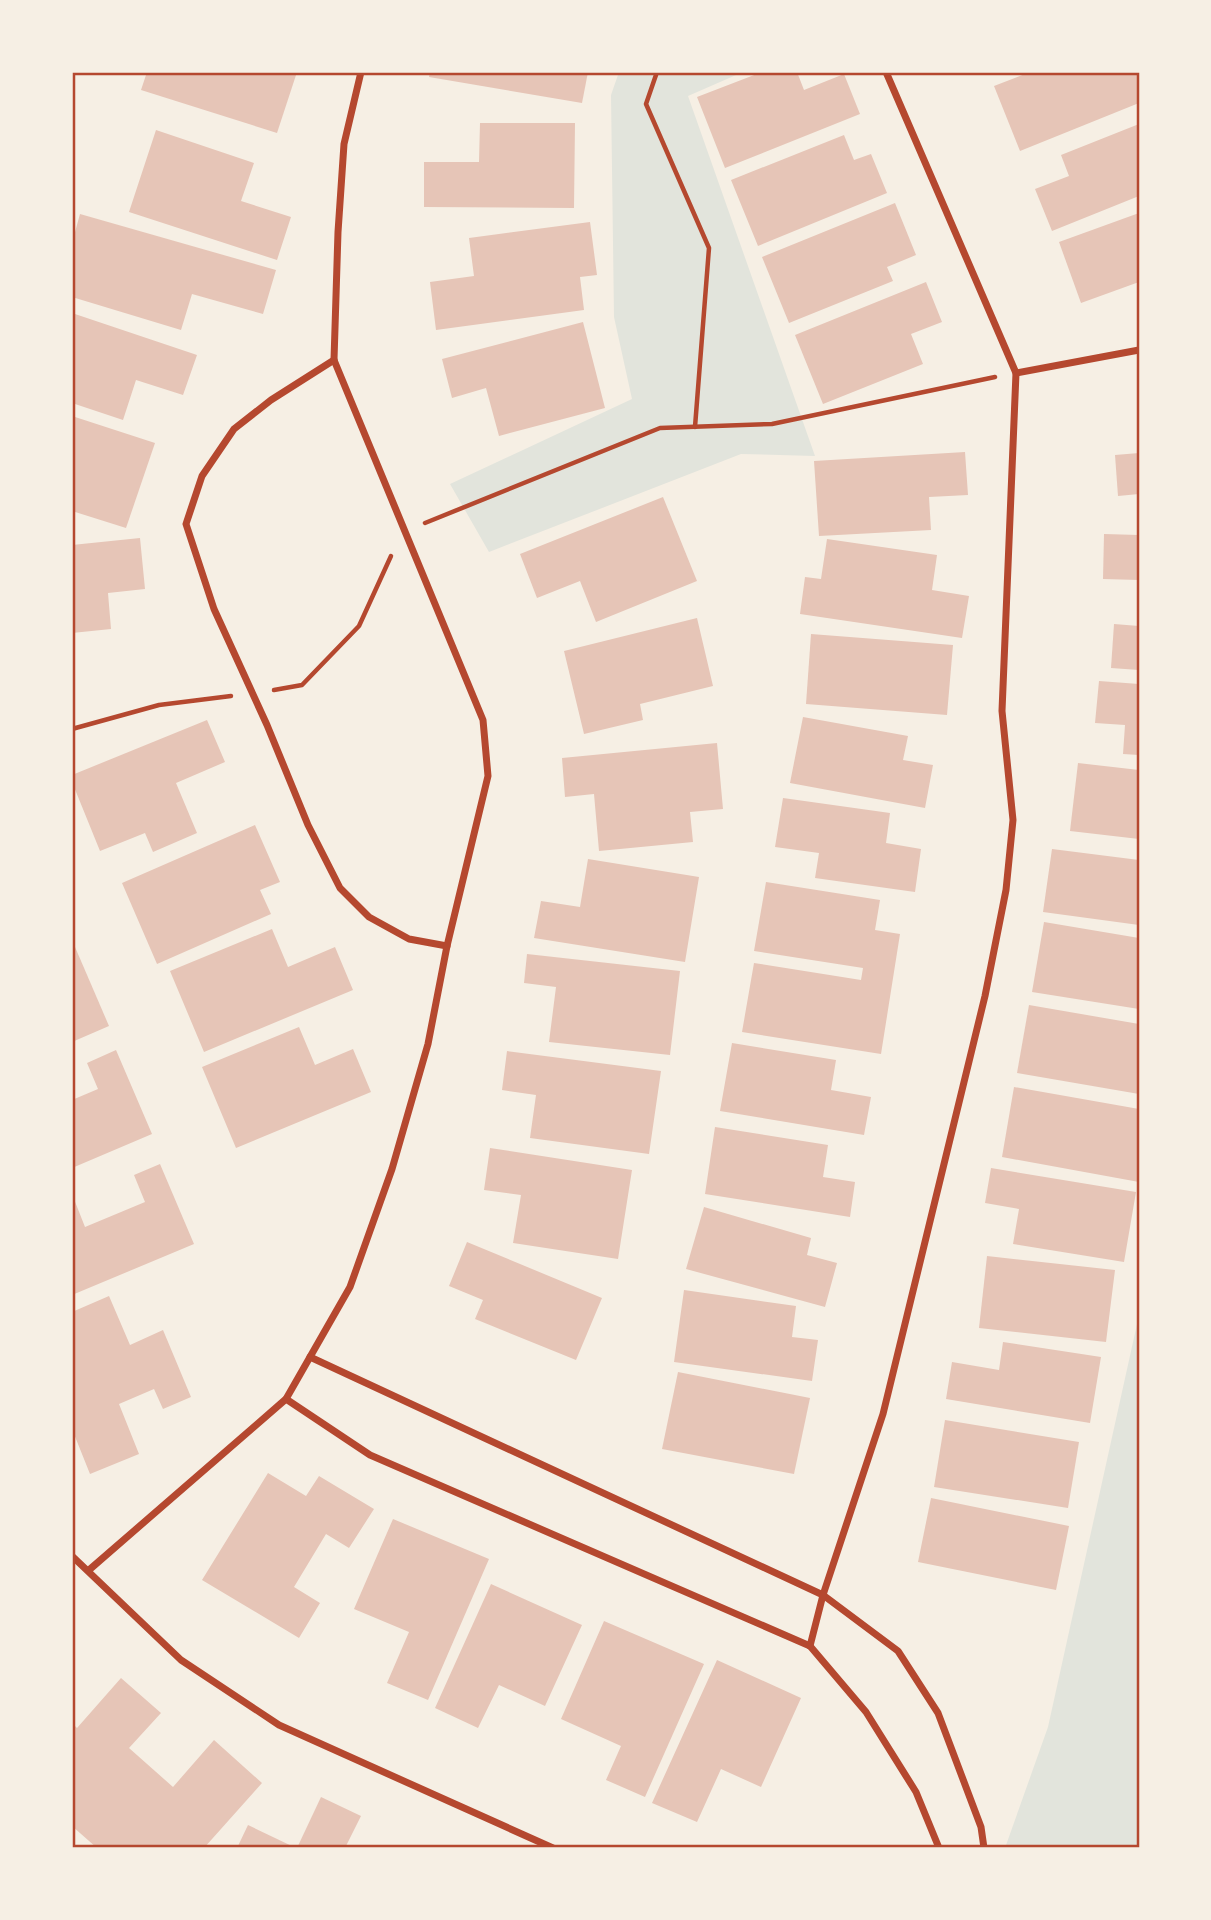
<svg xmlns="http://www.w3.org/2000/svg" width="1211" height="1920" font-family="'Roboto Condensed',sans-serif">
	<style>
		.green { fill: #e2e4dc }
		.building { fill: #e6c5b7 }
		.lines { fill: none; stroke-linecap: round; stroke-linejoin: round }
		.path { stroke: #b5482f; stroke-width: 4.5 }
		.minor { stroke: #b5482f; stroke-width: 7 }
		.neatline { fill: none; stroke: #b5482f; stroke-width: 2.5 }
	</style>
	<rect width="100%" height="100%" fill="#f6efe4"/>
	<g class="green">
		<polygon points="619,72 743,72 688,96 815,456 741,454 489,552 450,484 632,399 614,317 611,95"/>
		<polygon points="1139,1315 1139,1848 1005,1848 1048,1727"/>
	</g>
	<g class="building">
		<polygon points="147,72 297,72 277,133 141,90"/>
		<polygon points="430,72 588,72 582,103 429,77"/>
		<polygon points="762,72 797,72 804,90 844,74 860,114 725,168 697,97"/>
		<polygon points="1030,72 1139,72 1139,103 1020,151 994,86"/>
		<polygon points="480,123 575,123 574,208 424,207 424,162 479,162"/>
		<polygon points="1139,124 1139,196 1052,231 1035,189 1069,176 1061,155"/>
		<polygon points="156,130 254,163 241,201 291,217 277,260 129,212"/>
		<polygon points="844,135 854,160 871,154 887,193 758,246 731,180"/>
		<polygon points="895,203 916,255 887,267 893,281 789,323 762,257"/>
		<polygon points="1139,213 1139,282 1081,303 1059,242"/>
		<polygon points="80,214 276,270 263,314 192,294 181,330 72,297 72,243"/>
		<polygon points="590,222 597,275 580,277 584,310 436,330 430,282 474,276 469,238"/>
		<polygon points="926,282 942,322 911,334 923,364 823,404 795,335"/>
		<polygon points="72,313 197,355 183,395 136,380 123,420 72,403"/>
		<polygon points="583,322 605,408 499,436 486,388 452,398 442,359"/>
		<polygon points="72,416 155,443 126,528 72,511"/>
		<polygon points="965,452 968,495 929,497 931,530 819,536 814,461"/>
		<polygon points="1139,453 1139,494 1118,496 1115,455"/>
		<polygon points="663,497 697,581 596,622 580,581 537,598 520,554"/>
		<polygon points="1104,534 1139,535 1139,580 1103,579"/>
		<polygon points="140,538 145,589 108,593 111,629 72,633 72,545"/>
		<polygon points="827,539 937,555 932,590 969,596 962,638 800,614 805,577 821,579"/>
		<polygon points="697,618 713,686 640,704 643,720 584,734 564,651"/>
		<polygon points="1114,624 1139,626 1139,670 1111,668"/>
		<polygon points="811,634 953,645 947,715 806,704"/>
		<polygon points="1099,681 1139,684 1139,755 1123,754 1125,725 1095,723"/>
		<polygon points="803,717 908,736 903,760 933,765 925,808 790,783"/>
		<polygon points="207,720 225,762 176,783 197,833 153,852 145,833 100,851 72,782 72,775"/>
		<polygon points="717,743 723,809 690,812 693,842 599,851 594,794 565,797 562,758"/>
		<polygon points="1078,763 1139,770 1139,839 1070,831"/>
		<polygon points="783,798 890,813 886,843 921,849 915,892 815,878 819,853 775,847"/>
		<polygon points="255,825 280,882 260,890 271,914 157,964 122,883"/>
		<polygon points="1052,849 1139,860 1139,925 1043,912"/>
		<polygon points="588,859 699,877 685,962 534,938 541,901 580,907"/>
		<polygon points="766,882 880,900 875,930 900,934 881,1054 742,1032 754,963 861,980 863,968 754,951"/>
		<polygon points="1044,922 1139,938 1139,1009 1032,992"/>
		<polygon points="272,929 288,967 335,947 353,990 204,1052 170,971"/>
		<polygon points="72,940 109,1026 72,1042"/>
		<polygon points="527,954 680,971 670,1055 549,1042 556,987 524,983"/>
		<polygon points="1029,1005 1139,1024 1139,1094 1017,1073"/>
		<polygon points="299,1027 315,1065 353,1049 371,1092 236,1148 202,1067"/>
		<polygon points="732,1043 836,1060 831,1090 871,1097 864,1135 720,1111"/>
		<polygon points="116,1050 152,1134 72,1168 72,1100 98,1089 87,1063"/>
		<polygon points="507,1051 661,1071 649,1154 530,1138 536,1095 502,1090"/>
		<polygon points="1014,1087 1139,1109 1139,1182 1002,1157"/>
		<polygon points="715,1127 828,1145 823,1177 855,1182 850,1217 705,1194"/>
		<polygon points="490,1148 632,1170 618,1259 513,1243 521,1195 484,1190"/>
		<polygon points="160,1164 194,1244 72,1295 72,1194 85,1227 145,1202 134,1175"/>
		<polygon points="991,1168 1136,1192 1124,1262 1013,1244 1019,1209 985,1203"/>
		<polygon points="704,1207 811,1238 807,1255 837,1263 825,1307 686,1269"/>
		<polygon points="467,1242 602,1298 576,1360 475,1319 483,1300 449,1286"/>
		<polygon points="987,1256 1115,1270 1106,1342 979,1328"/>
		<polygon points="684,1290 796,1306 792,1337 818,1340 812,1381 674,1362"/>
		<polygon points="109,1296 130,1345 163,1330 191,1397 163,1409 154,1389 119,1404 139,1454 90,1474 72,1429 72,1312"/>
		<polygon points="1003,1342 1101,1357 1090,1423 946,1399 952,1362 999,1370"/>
		<polygon points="678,1372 810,1398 794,1474 662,1449"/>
		<polygon points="945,1420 1079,1442 1068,1508 934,1487"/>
		<polygon points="268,1473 306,1496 319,1476 374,1509 349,1548 326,1534 294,1587 320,1603 299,1638 202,1580"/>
		<polygon points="931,1498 1069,1526 1056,1590 918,1562"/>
		<polygon points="393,1519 489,1559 428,1700 387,1683 409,1632 354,1609"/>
		<polygon points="491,1584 582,1625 545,1706 499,1685 478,1728 435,1708"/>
		<polygon points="604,1621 704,1664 645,1797 606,1780 621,1746 561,1719"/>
		<polygon points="717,1660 801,1698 761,1787 721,1769 697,1822 652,1803"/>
		<polygon points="121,1678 161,1713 129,1748 173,1787 214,1740 262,1783 204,1848 97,1848 72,1826 72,1723 77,1728"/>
		<polygon points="321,1797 361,1816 345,1848 297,1848"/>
		<polygon points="248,1825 296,1848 237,1848"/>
	</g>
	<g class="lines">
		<g class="path">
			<polyline points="657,72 646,104 709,248 695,427"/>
			<polyline points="425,523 660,428 772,424 995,377"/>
			<polyline points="274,690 302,685 359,626 391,556"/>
			<polyline points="72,729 159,705 231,696"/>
		</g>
		<g class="minor">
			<polyline points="334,360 271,400 234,429 202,476 186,524 214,609 267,725 308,825 340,888 369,917 409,939 447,946"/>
			<polyline points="1016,373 1139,350"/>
			<polyline points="310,1357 823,1595 898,1651 938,1713 981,1827 984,1848"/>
			<polyline points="286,1399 370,1455 810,1646 866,1712 916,1792 939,1848"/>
			<polyline points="72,1556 181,1660 279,1725 553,1848"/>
			<polyline points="89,1570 286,1399 350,1287 392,1169 428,1044 447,946 488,776 483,720 334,360 338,232 344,144 361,72"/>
			<polyline points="810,1646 823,1595 883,1414 985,996 1006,890 1013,820 1002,711 1016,373 886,72"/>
		</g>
	</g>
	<rect width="1211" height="1920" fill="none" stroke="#f6efe4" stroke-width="147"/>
	<rect x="74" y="74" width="1064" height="1772" class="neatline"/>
</svg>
